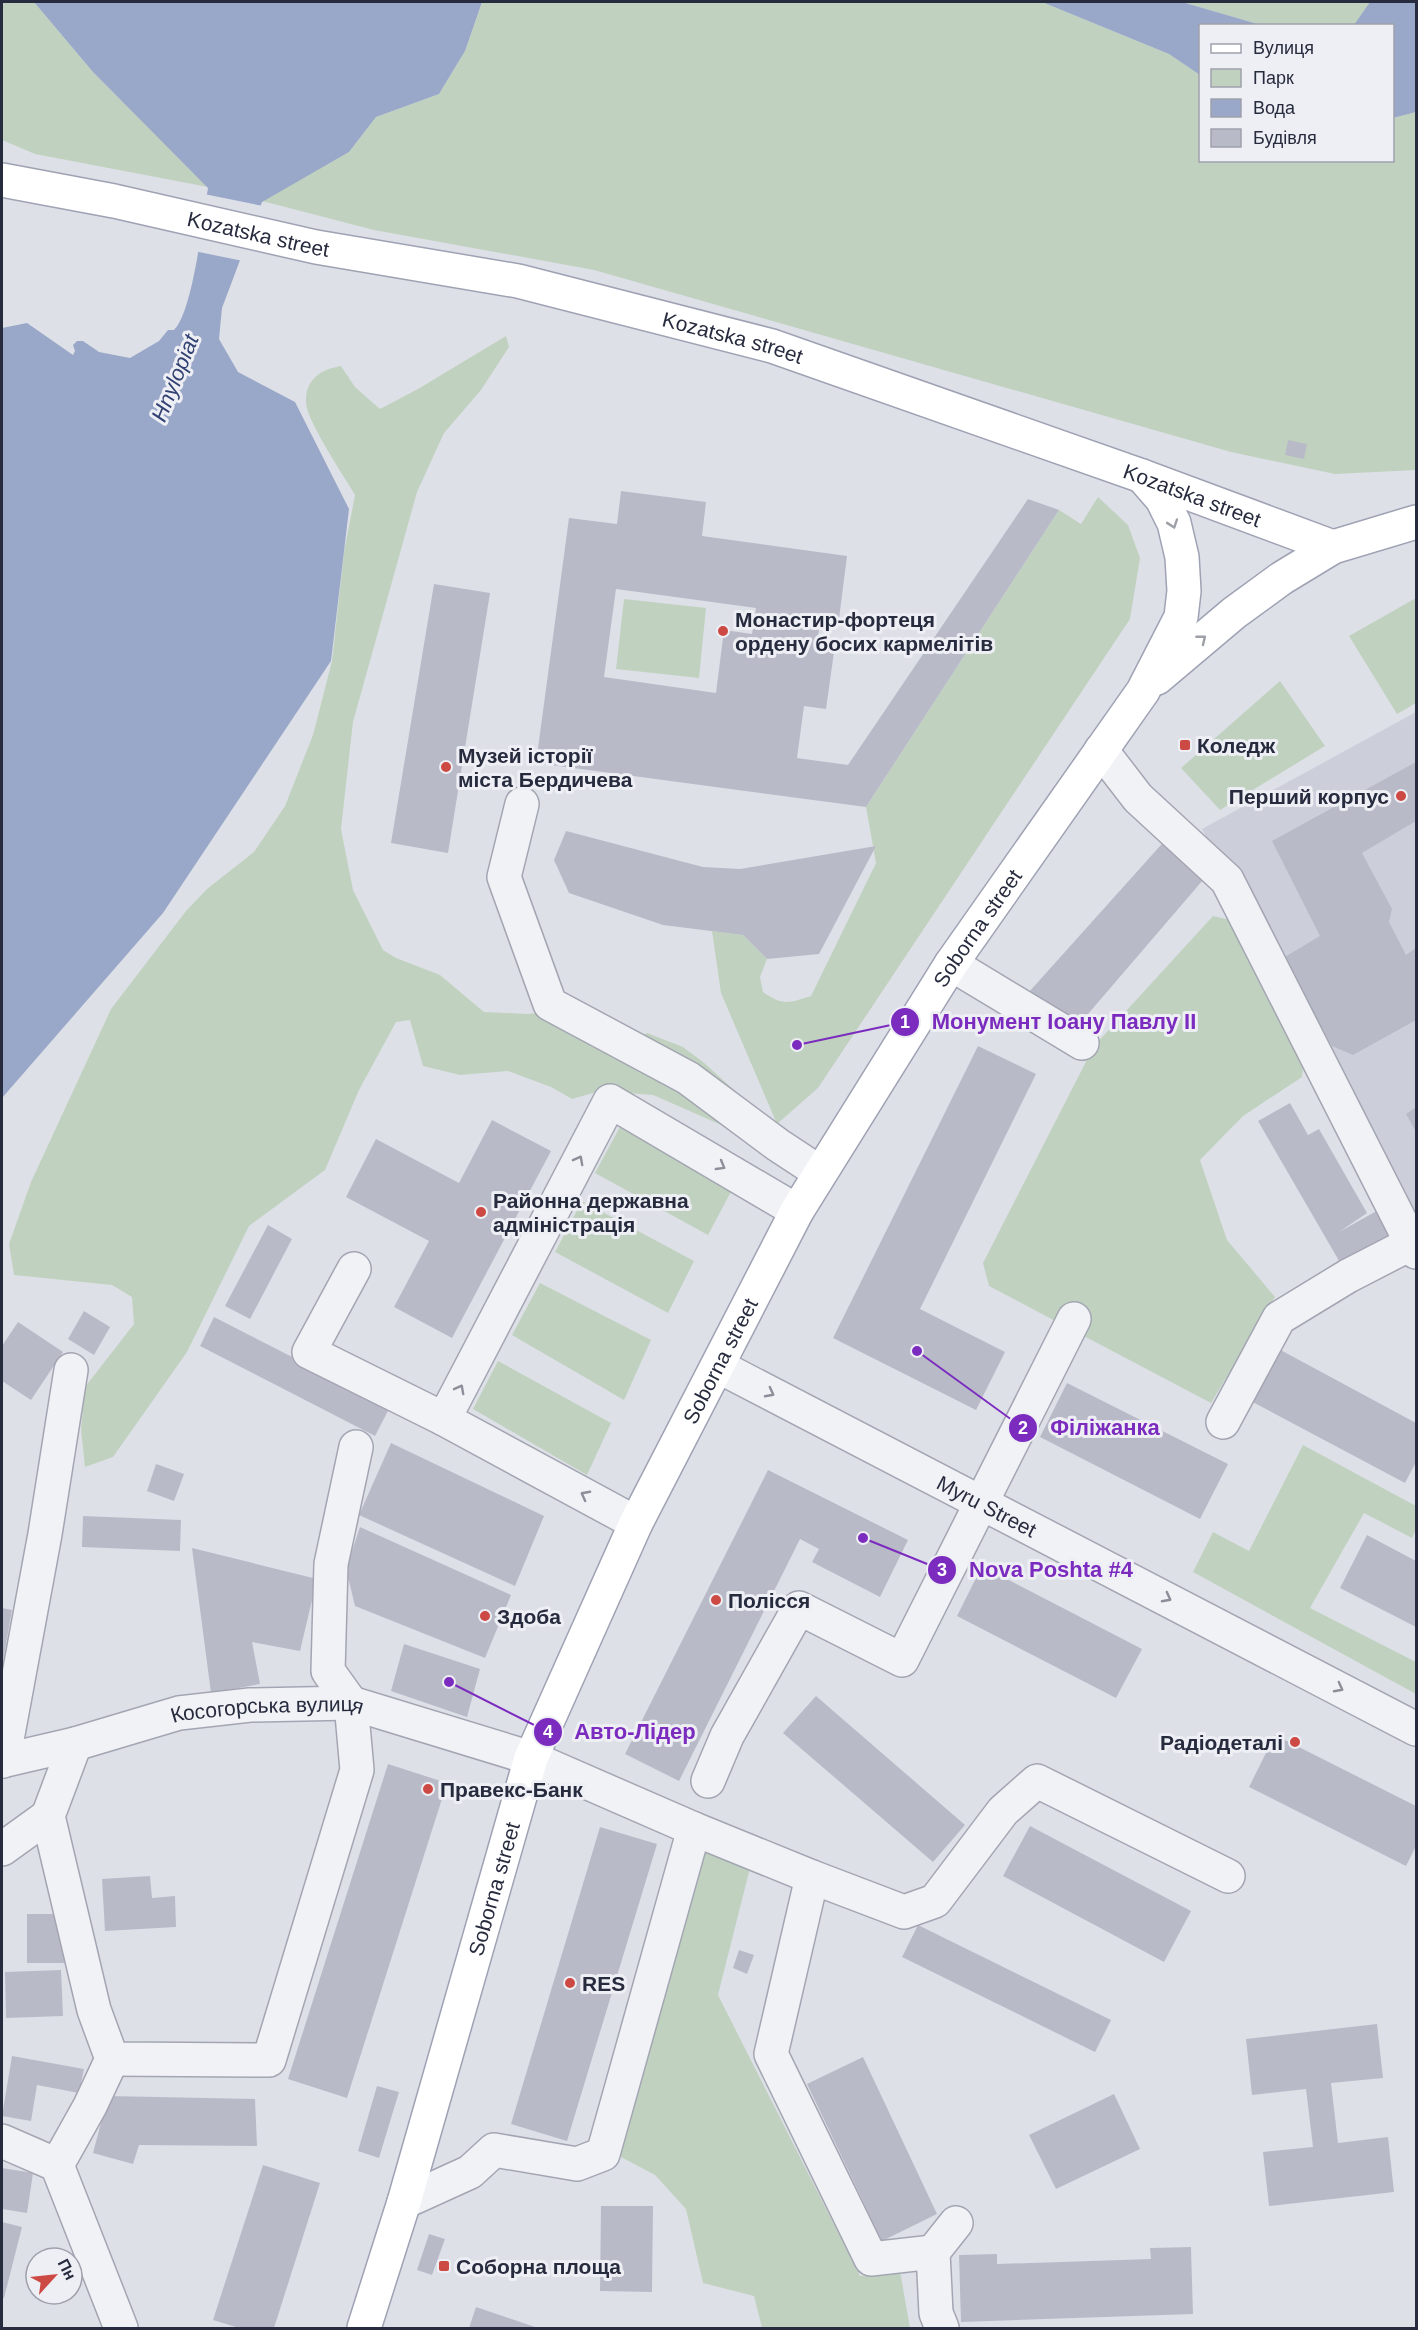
<svg xmlns="http://www.w3.org/2000/svg" width="1418" height="2330" font-family="Arial,sans-serif">
	<style>
		.built { fill: #cccfda }
		.green { fill: #c0d2bf }
		.water { fill: #99a7c8 }
		.pier { fill: #dee0e8 }
		.building { fill: #b8bbc7; fill-rule: evenodd }
		.lines { fill: none; stroke-linecap: round; stroke-linejoin: round }
		.minor-casing { stroke: #a3a6b2; stroke-width: 36 }
		.major-casing { stroke: #9ea2b3; stroke-width: 36 }
		.minor { stroke: #f1f2f6; stroke-width: 33 }
		.major { stroke: #fff; stroke-width: 33 }
		.oneway { stroke: #9ea0a8 }
		.oneway2 { stroke: #8c8e9a }
		.poi-dot { fill: #cd4943; stroke: #eeeff5; stroke-width: 2 }
		.labels { text-anchor: middle; dominant-baseline: central; stroke-width: 6; stroke-linejoin: round; paint-order: stroke }
		.street-label { font-size: 21px; fill: #272b3e; stroke: #eeeff5 }
		.poi-label { font-size: 21px; font-weight: bold; fill: #272b3e; stroke: #eeeff5; text-anchor: start }
		.water-label { font-size: 22px; font-style: italic; fill: #324272; stroke: #eeeff5 }
		.leader { fill: none; stroke: #7b2cbf; stroke-width: 2 }
		.callout-dot { fill: #7b2cbf; stroke: #eeeff5; stroke-width: 2 }
		.mark-label { font-size: 18px; text-anchor: middle; font-weight: bold; fill: #fff }
		.callout-label { font-size: 22px; text-anchor: middle; font-weight: bold; fill: #7b2cbf; stroke: #eeeff5; stroke-width: 6; stroke-linejoin: round; paint-order: stroke }
	</style>
	<rect width="100%" height="100%" fill="#dee0e8"/>
	<polygon class="built" points="1416,712 1416,1241 1202,829"/>
	<g class="green">
		<polygon points="2,2 34,2 93,72 208,187 35,154 2,140"/>
		<polygon points="482,2 1042,2 1169,54 1200,75 1200,160 1392,160 1393,118 1416,112 1416,470 1335,474 1231,452 594,270 374,230 262,201 349,152 376,117 439,94 465,51"/>
		<polygon points="1182,2 1370,2 1354,26 1261,25"/>
		<path d="M506,336l3,11 -28,43 -37,43 -27,59 -64,230 -12,107 12,61 30,60 13,8 44,17 44,37 45,2 57,-7 11,10 -7,29 20,9 37,-22 36,14 20,15 40,36 -17,29 -73,-32 -53,-4 -28,8 -21,-12 -43,-16 -48,4 -37,-9 -13,-46 -14,2 -37,68 -34,80 -76,56 -62,126 -74,105 -28,10 -4,-38 4,-42 49,-63 -2,-27 -20,-12 -98,-10 -5,-31 22,-62 80,-173 75,-98 21,-22 47,-37 31,-46 28,-71 19,-74 12,-109 11,-57c-11,-19 -49,-75 -49,-93 -1,-23 16,-33 35,-36l14,21 25,22 38,-20z"/>
		<path d="M1098,497l30,28 12,33 -10,61 -312,469 -41,36 -56,-131 -9,-62 31,4 24,24 -7,18 3,15c20,14 26,11 48,4l65,-133 -10,-56 193,-297 22,14z"/>
		<polygon points="1416,598 1416,703 1397,714 1349,636"/>
		<polygon points="624,599 706,608 699,678 616,669"/>
		<polygon points="1280,681 1325,746 1220,810 1181,768"/>
		<polygon points="1213,916 1230,920 1305,1050 1302,1077 1243,1116 1200,1160 1227,1240 1275,1297 1211,1403 989,1286 983,1263 1094,1046"/>
		<polygon points="621,1125 734,1186 708,1235 595,1173"/>
		<polygon points="582,1201 694,1261 668,1313 555,1252"/>
		<polygon points="540,1283 651,1340 624,1400 512,1335"/>
		<polygon points="498,1361 611,1423 587,1475 473,1409"/>
		<polygon points="1303,1445 1416,1506 1416,1529 1412,1538 1364,1513 1310,1608 1416,1662 1416,1694 1193,1572 1213,1532 1249,1551"/>
		<polygon points="698,1843 751,1864 718,1995 860,2276 900,2271 910,2328 762,2328 754,2296 703,2283 686,2209 655,2175 619,2156"/>
	</g>
	<g class="water">
		<path d="M34,2h448l-17,49 -26,43 -63,23 -27,35 -87,50 -40,106 -3,31 19,33 57,30 54,107 -18,152 -168,252 -161,185v-770l25,-5 46,32 2,-4 -2,-6 4,-4h6l16,11 31,6 29,-17 9,-11h6c19,-18 29,-113 34,-142l-115,-116z"/>
		<polygon points="1042,2 1182,2 1261,25 1200,26 1200,75 1169,54"/>
		<polygon points="1370,2 1416,2 1416,112 1393,118 1392,26 1354,25"/>
	</g>
	<polygon class="pier" points="204,194 263,206 243,261 194,251"/>
	<g class="building">
		<polygon points="1288,440 1307,444 1304,459 1285,455"/>
		<path d="M621,491l85,11 -4,34 145,20 -8,63 -18,-2 -4,26 18,2 -9,64 -22,-3 -7,52 51,7 180,-266 31,11 -193,297 -330,-44 33,-245 48,6zM616,589l140,19 -4,26 -28,-4 -8,63 -112,-16z"/>
		<polygon points="434,584 490,593 448,853 391,843"/>
		<polygon points="1416,762 1416,821 1362,853 1392,909 1389,922 1406,955 1416,948 1416,1020 1353,1055 1332,1046 1283,958 1320,936 1272,841"/>
		<polygon points="566,831 703,867 740,869 876,846 819,954 767,959 743,935 663,925 569,893 554,860"/>
		<polygon points="1169,836 1209,873 1076,1028 1029,992"/>
		<polygon points="978,1046 1036,1074 920,1309 1005,1352 976,1410 833,1338"/>
		<polygon points="1290,1103 1308,1135 1319,1129 1367,1213 1339,1232 1382,1208 1397,1236 1342,1266 1258,1121"/>
		<polygon points="1416,1107 1416,1132 1406,1114"/>
		<polygon points="492,1120 551,1151 452,1338 394,1307 429,1241 346,1197 376,1139 459,1183"/>
		<polygon points="268,1225 292,1239 250,1319 225,1306"/>
		<polygon points="84,1311 110,1327 94,1355 68,1339"/>
		<polygon points="214,1317 390,1407 375,1436 200,1346"/>
		<polygon points="18,1322 63,1352 31,1400 2,1381 2,1346"/>
		<polygon points="1275,1347 1416,1423 1416,1462 1405,1483 1247,1399"/>
		<polygon points="1067,1383 1228,1464 1200,1519 1040,1437"/>
		<polygon points="391,1443 544,1516 515,1586 359,1515"/>
		<polygon points="156,1464 184,1474 174,1501 147,1491"/>
		<polygon points="768,1470 908,1540 880,1597 812,1562 819,1549 800,1539 679,1781 625,1754"/>
		<polygon points="83,1516 181,1520 180,1551 82,1547"/>
		<polygon points="360,1527 511,1595 485,1658 355,1606 346,1569"/>
		<polygon points="1367,1535 1416,1561 1416,1627 1340,1588"/>
		<polygon points="192,1548 317,1579 300,1651 252,1642 260,1684 211,1693"/>
		<polygon points="982,1566 1142,1649 1116,1698 957,1616"/>
		<polygon points="2,1608 12,1610 3,1661 2,1661"/>
		<polygon points="404,1644 480,1669 467,1717 391,1691"/>
		<polygon points="816,1696 965,1825 933,1862 783,1733"/>
		<polygon points="1275,1735 1416,1806 1416,1846 1406,1866 1249,1787"/>
		<polygon points="388,1764 447,1783 347,2098 288,2079"/>
		<polygon points="1030,1826 1191,1911 1164,1962 1003,1876"/>
		<polygon points="600,1827 657,1844 567,2141 511,2124"/>
		<polygon points="150,1876 152,1898 175,1896 176,1927 105,1931 102,1879"/>
		<polygon points="27,1914 65,1914 64,1963 27,1963"/>
		<polygon points="918,1925 1111,2020 1095,2052 902,1957"/>
		<polygon points="739,1950 754,1955 747,1974 733,1968"/>
		<polygon points="61,1970 63,2016 6,2018 5,1972"/>
		<polygon points="1377,2024 1383,2078 1331,2083 1338,2143 1388,2137 1394,2192 1269,2206 1263,2152 1313,2147 1306,2089 1252,2095 1246,2039"/>
		<polygon points="12,2056 84,2069 79,2093 37,2085 31,2121 2,2116"/>
		<polygon points="863,2057 937,2214 882,2241 807,2084"/>
		<polygon points="377,2086 399,2092 379,2158 358,2151"/>
		<polygon points="1114,2094 1140,2149 1056,2189 1029,2135"/>
		<polygon points="108,2096 255,2099 257,2146 139,2145 133,2164 93,2153"/>
		<polygon points="263,2165 320,2183 274,2328 239,2328 213,2320"/>
		<polygon points="2,2168 33,2173 27,2213 2,2209"/>
		<polygon points="601,2206 653,2206 652,2292 600,2291"/>
		<polygon points="2,2222 22,2227 4,2298 2,2298"/>
		<polygon points="429,2234 445,2239 432,2275 417,2270"/>
		<polygon points="1191,2247 1193,2314 961,2322 959,2255 997,2254 997,2264 1151,2259 1150,2248"/>
		<polygon points="476,2307 535,2327 535,2328 469,2328"/>
	</g>
	<g class="lines">
		<g class="minor-casing">
			<g id="minor">
				<polyline points="1101,750 1138,798 1227,880 1416,1252"/>
				<polyline points="522,804 504,877 550,1004 688,1078 778,1145 819,1172"/>
				<polyline points="951,964 1082,1043"/>
				<polyline points="354,1269 309,1352 444,1419"/>
				<path id="s1" d="M718,1366l698,363"/>
				<polyline points="1223,1422 1279,1318 1348,1276 1412,1243"/>
				<polyline points="636,1523 444,1419 610,1101 797,1211"/>
				<polyline points="75,1744 48,1816 94,2010 112,2059 269,2060 357,1770 351,1703 328,1671 331,1564 356,1447"/>
				<path id="s2" d="M2,1761l73,-17 104,-31 71,-8 101,-2 180,55 163,71 -91,325 -26,10 -83,-14 -24,22 -66,30"/>
				<polyline points="3,1761 45,1534 71,1370"/>
				<polyline points="708,1781 727,1736 799,1608 902,1660 1074,1319"/>
				<polyline points="694,1829 812,1877"/>
				<polyline points="2,1849 48,1816"/>
				<polyline points="2,2141 57,2165 121,2328"/>
				<polyline points="57,2165 90,2106 112,2059"/>
				<polyline points="933,2252 871,2259 771,2054 812,1877 904,1912 935,1901 1003,1811 1037,1781 1228,1876"/>
				<polyline points="942,2328 936,2313 933,2252 956,2223"/>
			</g>
		</g>
		<g class="major-casing">
			<g id="major">
				<path id="s3" d="M2,180l112,21 202,46 202,34 254,65 370,130 191,71"/>
				<polyline points="1157,678 1234,613 1282,578 1333,547 1416,522"/>
				<path id="s4" d="M364,2328l40,-126 127,-444 105,-235 161,-312 154,-247 192,-273 38,-74 3,-26 -2,-34 -8,-34 -12,-24 -20,-23"/>
			</g>
		</g>
		<use href="#minor" class="minor"/>
		<use href="#major" class="major"/>
	</g>
	<defs><path id="oneway-chevron" d="M-2-3.5L2.5 0L-2 3.5" fill="none" stroke-width="1.6" stroke-linecap="round" stroke-linejoin="round" transform="scale(1.5)"/></defs>
	<g class="oneway">
		<use href="#oneway-chevron" transform="translate(1173 524) rotate(71)"/>
		<use href="#oneway-chevron" transform="translate(1202 639) rotate(-39)"/>
	</g>
	<g class="oneway2">
		<use href="#oneway-chevron" transform="translate(579 1160) rotate(-62)"/>
		<use href="#oneway-chevron" transform="translate(721 1166) rotate(30)"/>
		<use href="#oneway-chevron" transform="translate(460 1389) rotate(-62)"/>
		<use href="#oneway-chevron" transform="translate(770 1393) rotate(28)"/>
		<use href="#oneway-chevron" transform="translate(585 1495) rotate(-152)"/>
		<use href="#oneway-chevron" transform="translate(1167 1598) rotate(28)"/>
		<use href="#oneway-chevron" transform="translate(1339 1688) rotate(28)"/>
	</g>
	<g class="poi-dot">
		<circle cx="723" cy="631" r="6"/>
		<rect x="1179" y="739" width="12" height="12" rx="3"/>
		<circle cx="446" cy="767" r="6"/>
		<circle cx="1401" cy="796" r="6"/>
		<circle cx="481" cy="1212" r="6"/>
		<circle cx="716" cy="1600" r="6"/>
		<circle cx="485" cy="1616" r="6"/>
		<circle cx="1295" cy="1742" r="6"/>
		<circle cx="428" cy="1789" r="6"/>
		<circle cx="570" cy="1983" r="6"/>
		<rect x="438" y="2260" width="12" height="12" rx="3"/>
	</g>
	<g class="labels">
		<g class="street-label">
			<text stroke="none"><textPath href="#s3" startOffset="262">Kozatska street</textPath></text>
			<text stroke="none"><textPath href="#s3" startOffset="748">Kozatska street</textPath></text>
			<text stroke="none"><textPath href="#s3" startOffset="1234">Kozatska street</textPath></text>
			<text stroke="none"><textPath href="#s4" startOffset="1538">Soborna street</textPath></text>
			<text stroke="none"><textPath href="#s4" startOffset="1034">Soborna street</textPath></text>
			<text stroke="none"><textPath href="#s1" startOffset="303">Myru Street</textPath></text>
			<text stroke="none"><textPath href="#s2" startOffset="272">Косогорська вулиця</textPath></text>
			<text stroke="none"><textPath href="#s4" startOffset="458">Soborna street</textPath></text>
		</g>
		<g class="poi-label">
			<text x="735" y="619">Монастир-фортеця<tspan x="735" dy="24">ордену босих кармелітів</tspan></text>
			<text x="1197" y="745">Коледж</text>
			<text x="458" y="755">Музей історії<tspan x="458" dy="24">міста Бердичева</tspan></text>
			<text x="1389" y="796" text-anchor="end">Перший корпус</text>
			<text x="493" y="1200">Районна державна<tspan x="493" dy="24">адміністрація</tspan></text>
			<text x="728" y="1600">Полісся</text>
			<text x="497" y="1616">Здоба</text>
			<text x="1283" y="1742" text-anchor="end">Радіодеталі</text>
			<text x="440" y="1789">Правекс-Банк</text>
			<text x="582" y="1983">RES</text>
			<text x="456" y="2266">Соборна площа</text>
		</g>
		<g class="water-label">
			<text transform="translate(175 378) rotate(-68)">Hnylopiat</text>
		</g>
	</g>
	<path class="leader" d="M797 1045L905 1022M917 1351L1023 1428M863 1538L942 1570M449 1682L548 1732"/>
	<g class="callout-dot">
		<circle cx="797" cy="1045" r="6"/>
		<circle cx="917" cy="1351" r="6"/>
		<circle cx="863" cy="1538" r="6"/>
		<circle cx="449" cy="1682" r="6"/>
		<circle cx="905" cy="1022" r="15"/>
		<circle cx="1023" cy="1428" r="15"/>
		<circle cx="942" cy="1570" r="15"/>
		<circle cx="548" cy="1732" r="15"/>
	</g>
	<g class="mark-label">
		<text x="905" y="1028">1</text>
		<text x="1023" y="1434">2</text>
		<text x="942" y="1576">3</text>
		<text x="548" y="1738">4</text>
	</g>
	<g class="callout-label">
		<text x="1064" y="1029">Монумент Іоану Павлу ІІ</text>
		<text x="1105" y="1435">Філіжанка</text>
		<text x="1051" y="1577">Nova Poshta #4</text>
		<text x="635" y="1739">Авто-Лідер</text>
	</g>
	<rect width="1418" height="2330" fill="none" stroke="#272b3e" stroke-width="6"/>
	<rect x="1199" y="24" width="195" height="138" fill="#eeeff5" stroke="#9ea1ac" stroke-width="1.5"/>
	<rect x="1211" y="44" width="30" height="9" fill="#ffffff" stroke="#9ea1ac" stroke-width="1.5"/>
	<text x="1253" y="54" font-size="18" fill="#272b3e">Вулиця</text>
	<rect x="1211" y="69" width="30" height="18" fill="#c0d2bf" stroke="#9ea1ac" stroke-width="1.5"/>
	<text x="1253" y="84" font-size="18" fill="#272b3e">Парк</text>
	<rect x="1211" y="99" width="30" height="18" fill="#99a7c8" stroke="#9ea1ac" stroke-width="1.5"/>
	<text x="1253" y="114" font-size="18" fill="#272b3e">Вода</text>
	<rect x="1211" y="129" width="30" height="18" fill="#b8bbc7" stroke="#9ea1ac" stroke-width="1.5"/>
	<text x="1253" y="144" font-size="18" fill="#272b3e">Будівля</text>
	<g transform="translate(54 2276) rotate(63)"><circle r="28" fill="#eeeff5" stroke="#9ea1ac" stroke-width="1.5"/>
	<path d="M0-4.5L10 22L0 15L-10 22Z" fill="#cd4943"/>
	<text y="-9" font-size="16" font-weight="bold" text-anchor="middle" fill="#272b3e">Пн</text>
	</g>
</svg>
